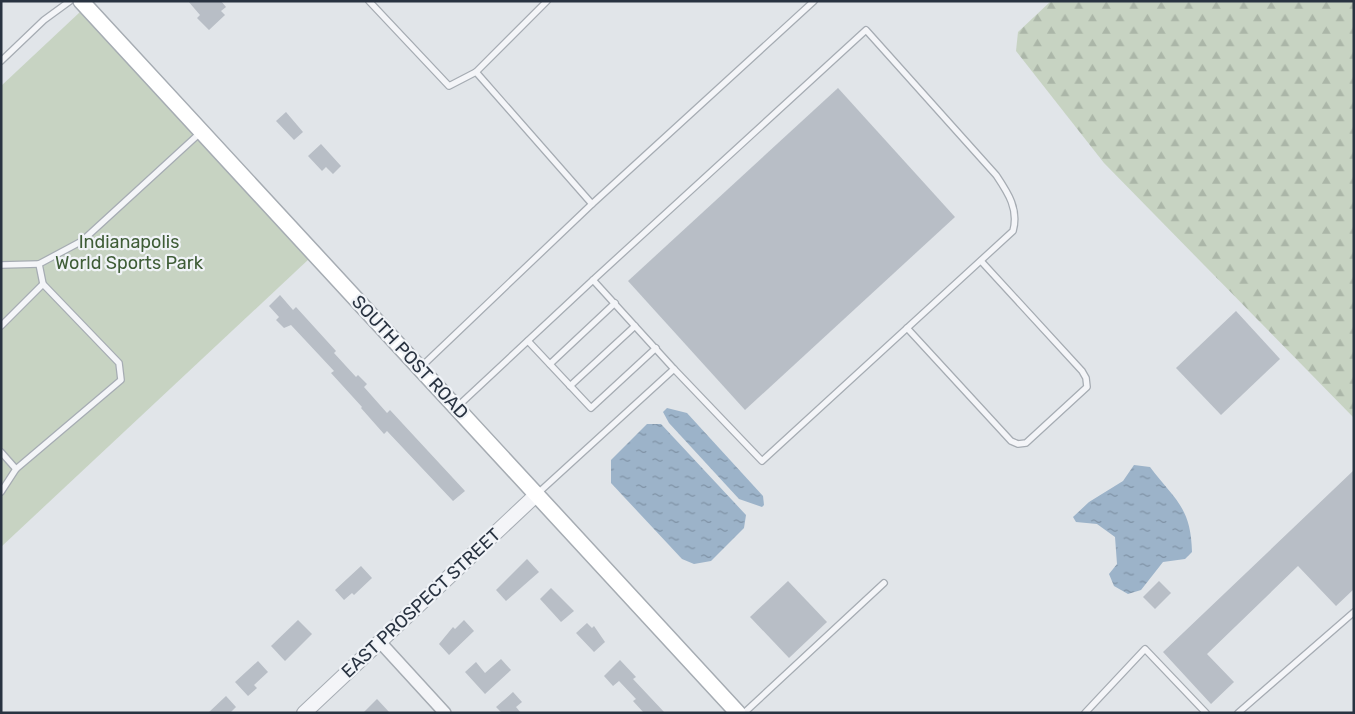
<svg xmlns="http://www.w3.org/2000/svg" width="1355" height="714" font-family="Rubik,sans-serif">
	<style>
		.forest { fill: url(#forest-firs) }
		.green { fill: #c7d3c2 }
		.water { fill: url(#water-ripples) }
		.building { fill: #b8bec6 }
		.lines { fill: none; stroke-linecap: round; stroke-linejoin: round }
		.service-casing { stroke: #a6acb3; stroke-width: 8 }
		.minor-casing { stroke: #a6acb3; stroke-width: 14 }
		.tertiary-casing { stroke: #a6acb3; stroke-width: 16 }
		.secondary-casing { stroke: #a6acb3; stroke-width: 18 }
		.service { stroke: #f4f5f8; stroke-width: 5.5 }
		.minor { stroke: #f4f5f8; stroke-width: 11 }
		.tertiary { stroke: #f4f5f8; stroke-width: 14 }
		.secondary { stroke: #fff; stroke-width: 15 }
		.labels { text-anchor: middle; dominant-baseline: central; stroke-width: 4.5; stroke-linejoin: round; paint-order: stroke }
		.park-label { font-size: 18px; fill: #3f5d37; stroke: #f0f3f7 }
		.street-label { font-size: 18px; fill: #293341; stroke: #f0f3f7 }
	</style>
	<defs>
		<pattern id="forest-firs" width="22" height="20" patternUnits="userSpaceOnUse" patternTransform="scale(1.25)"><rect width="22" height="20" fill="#c7d3c2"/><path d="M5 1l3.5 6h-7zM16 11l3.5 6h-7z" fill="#abb6a8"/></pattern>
		<pattern id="water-ripples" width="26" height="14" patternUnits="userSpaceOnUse" patternTransform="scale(1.25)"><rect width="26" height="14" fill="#9cb3c9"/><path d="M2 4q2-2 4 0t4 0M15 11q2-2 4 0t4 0" fill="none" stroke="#7f92a5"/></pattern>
	</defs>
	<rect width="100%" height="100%" fill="#e1e5e9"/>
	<polygon class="forest" points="1051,1 1354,1 1354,418 1104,163 1016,51 1018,32"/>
	<polygon class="green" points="80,12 310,258 1,547 1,86"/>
	<g class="water">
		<polygon points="667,408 687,413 763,496 764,505 762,507 739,499 669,423 663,412"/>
		<polygon points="647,424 661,424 746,515 744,528 711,561 694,564 682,559 611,483 611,460"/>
		<path d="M1134,465l16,2c25,33 41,40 42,85l-7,7 -22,3 -22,28 -13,4 -14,-8 -5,-12 8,-10 -2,-27 -18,-13 -21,-2 -3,-5 16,-15 34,-21z"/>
	</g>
	<g class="building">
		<polygon points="188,1 221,1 226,7 221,11 225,15 209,30 197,18 200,15"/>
		<polygon points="838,88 955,217 745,410 628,281"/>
		<polygon points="286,112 303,132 294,140 276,121"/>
		<polygon points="321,144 341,166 333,174 326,167 322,171 308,156"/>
		<polygon points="280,295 293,310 296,307 336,351 334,353 356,377 358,375 367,384 364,387 387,413 390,410 465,491 453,501 387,431 384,434 361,408 362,407 331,373 334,371 291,325 284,328 276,320 279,317 269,306"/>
		<polygon points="1236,311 1280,359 1221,415 1176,368"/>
		<polygon points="1354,470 1354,589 1336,606 1298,566 1207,654 1234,682 1211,704 1163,652"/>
		<polygon points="527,559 539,572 506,601 496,590"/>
		<polygon points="361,566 372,578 354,595 352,593 344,600 335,590"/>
		<polygon points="788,581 827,622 789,658 750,617"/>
		<polygon points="1159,581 1171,593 1155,609 1143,597"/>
		<polygon points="551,588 574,611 561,622 540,599"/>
		<polygon points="298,620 312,634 285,661 271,646"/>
		<polygon points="464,620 474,631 449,655 439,644 453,627 455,629"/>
		<polygon points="587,623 592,628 594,626 605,642 594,652 576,633"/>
		<polygon points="501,659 511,670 485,694 465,672 476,662 485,673"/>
		<polygon points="620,660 636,677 633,679 665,713 644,713 633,701 636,699 619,681 613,686 604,676"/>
		<polygon points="258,661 268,672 254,685 257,688 248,696 235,682"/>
		<polygon points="513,692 522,702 516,707 521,713 502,713 496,707"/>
		<polygon points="226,696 236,707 230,713 208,713"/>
		<polygon points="377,699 390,713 363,713"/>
	</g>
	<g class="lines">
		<g class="service-casing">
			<g id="service">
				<polyline points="369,1 449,86 476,72"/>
				<polyline points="547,1 476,72 592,204"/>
				<polyline points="1,61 44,20 70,1"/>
				<polyline points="1,265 39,264"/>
				<path d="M593,280l273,-250 130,145c12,18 23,34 17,56l-251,230 -88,-92"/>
				<polyline points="1,326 43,284"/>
				<polyline points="907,328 1011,441 1018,444 1026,443 1087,387 1086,378 1082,371 981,261"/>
				<polyline points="528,341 591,408 656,348"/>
				<polyline points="550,364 615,303"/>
				<polyline points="421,367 592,204 814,1"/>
				<polyline points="570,386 635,326"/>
				<polyline points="458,406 593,280 674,369 537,494"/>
				<polyline points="1,452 16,469 121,380 119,363 43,284 39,264 82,241 201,132"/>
				<polyline points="1,492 16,469"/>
				<polyline points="744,713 884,583"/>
				<polyline points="1085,713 1145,649 1206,713"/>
				<polyline points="1238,713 1354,612"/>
			</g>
		</g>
		<g class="minor-casing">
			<polyline id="minor" points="380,642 445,713"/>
		</g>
		<g class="tertiary-casing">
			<polyline id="tertiary" points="304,713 537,494"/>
		</g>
		<g class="secondary-casing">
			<polyline id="secondary" points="81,1 738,713"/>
		</g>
		<use href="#service" class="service"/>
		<use href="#minor" class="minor"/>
		<use href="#tertiary" class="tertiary"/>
		<use href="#secondary" class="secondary"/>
	</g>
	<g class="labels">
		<g class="park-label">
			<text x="129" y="242">Indianapolis<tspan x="129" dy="21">World Sports Park</tspan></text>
		</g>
		<g class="street-label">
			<text transform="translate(410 357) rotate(47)">SOUTH POST ROAD</text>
			<text transform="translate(421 603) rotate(-43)">EAST PROSPECT STREET</text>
		</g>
	</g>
	<rect width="1355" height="714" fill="none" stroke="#293341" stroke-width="5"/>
</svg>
